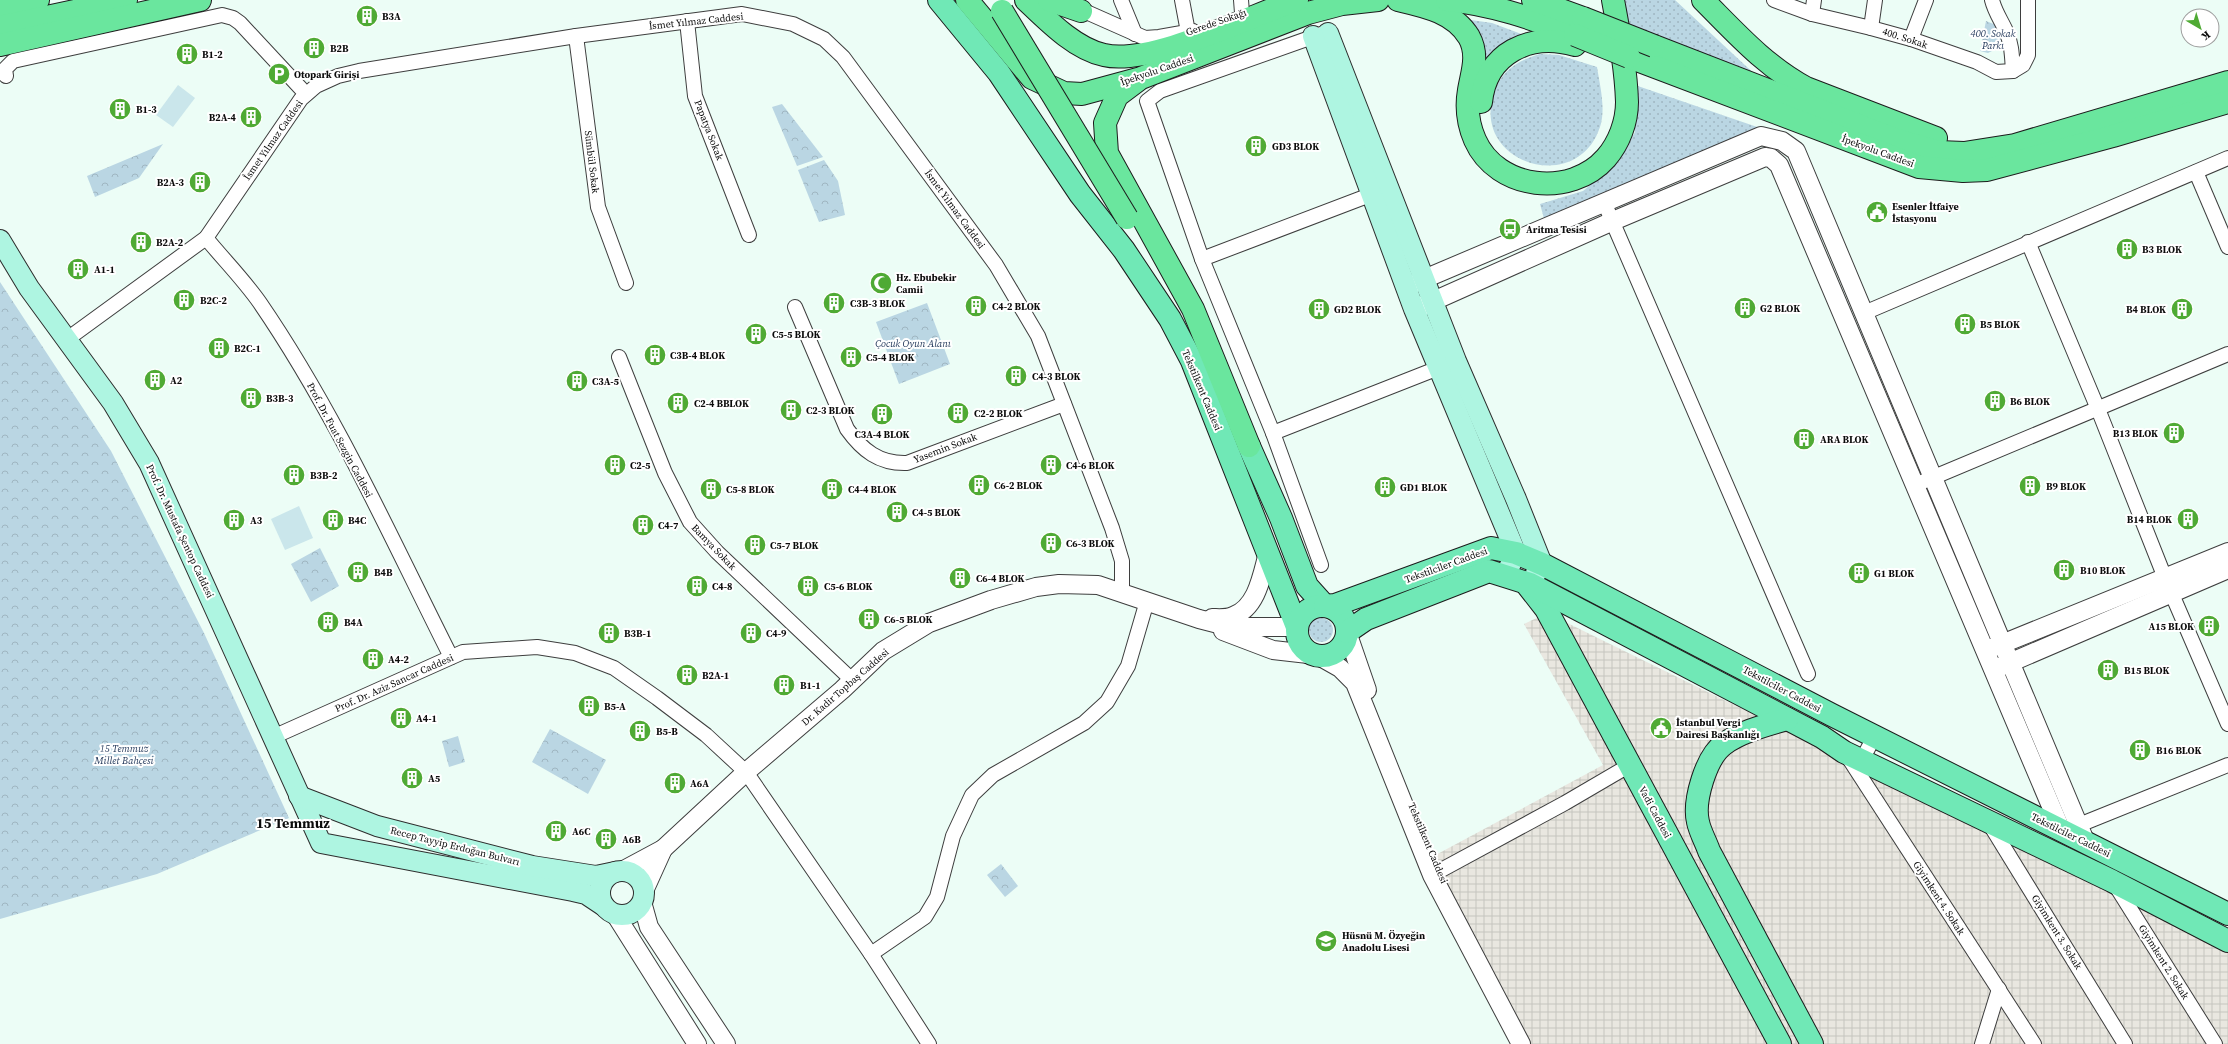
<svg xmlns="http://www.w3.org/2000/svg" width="2228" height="1044" font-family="'Source Serif 4',serif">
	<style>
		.industrial { fill: url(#industrial-grid) }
		.grass { fill: url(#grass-dots) }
		.park { fill: url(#park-crowns) }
		.pitch { fill: #cae6eb }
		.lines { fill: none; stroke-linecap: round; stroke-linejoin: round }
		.minor-casing { stroke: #3e3e3e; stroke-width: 16 }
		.tertiary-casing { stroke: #3e3e3e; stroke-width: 20 }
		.secondary-casing { stroke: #2d2d2d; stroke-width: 22 }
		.primary-casing { stroke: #1c1c1c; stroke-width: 24 }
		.trunk-casing { stroke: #1c1c1c; stroke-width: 24 }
		.minor { stroke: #fff; stroke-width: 14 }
		.tertiary { stroke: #fff; stroke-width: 18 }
		.secondary { stroke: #aef5e1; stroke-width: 20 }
		.primary { stroke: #70e8b6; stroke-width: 22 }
		.trunk { stroke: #6ae69e; stroke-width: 22 }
		.trunk-bridge-casing { stroke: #1c1c1c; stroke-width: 24; stroke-linecap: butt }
		.trunk-bridge { stroke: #6ae69e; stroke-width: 22 }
		.labels { text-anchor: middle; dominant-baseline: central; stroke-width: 4; stroke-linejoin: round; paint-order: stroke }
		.poi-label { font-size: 10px; font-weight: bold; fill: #0b0b0b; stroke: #fff; text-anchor: start }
		.street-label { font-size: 10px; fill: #0b0b0b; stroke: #fff }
		.park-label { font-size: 10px; font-style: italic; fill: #24395b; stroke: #fff }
		.district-label { font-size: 14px; font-weight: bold; fill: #0b0b0b; stroke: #fff }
	</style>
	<defs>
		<pattern id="industrial-grid" width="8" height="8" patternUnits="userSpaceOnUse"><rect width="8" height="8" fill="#e9e7e0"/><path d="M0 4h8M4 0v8" fill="none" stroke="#c6c5bf"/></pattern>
		<pattern id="grass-dots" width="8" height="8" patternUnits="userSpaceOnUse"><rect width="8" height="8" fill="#bad6e3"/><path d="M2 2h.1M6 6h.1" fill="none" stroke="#9fb6c1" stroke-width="1.8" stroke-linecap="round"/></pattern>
		<pattern id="park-crowns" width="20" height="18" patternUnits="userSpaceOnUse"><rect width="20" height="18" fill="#bad6e3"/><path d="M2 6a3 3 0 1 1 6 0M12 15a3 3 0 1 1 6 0" fill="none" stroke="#9fb6c1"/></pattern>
	</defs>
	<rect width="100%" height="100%" fill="#ecfdf6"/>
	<polygon class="industrial" points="1547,613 2228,948 2228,1044 1512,1044 1417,865 1603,765 1524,624"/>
	<g class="grass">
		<polygon points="1618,0 1675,0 1762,81 1625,26"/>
		<polygon points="1457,18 1492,23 1527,36 1483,64"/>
		<path d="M1540,54l19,1 38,12c3,19 9,42 3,60 -23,70 -130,36 -106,-34 7,-23 25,-33 46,-39z"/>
		<polygon points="1632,84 1763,129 1545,222 1540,204 1583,191 1618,162 1635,132"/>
		<circle cx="1321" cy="630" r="12"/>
	</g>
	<g class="park">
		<polygon points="1986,21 1996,25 2005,38 2002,46 1988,53 1980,51"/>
		<polygon points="782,104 823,157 797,166 772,107"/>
		<polygon points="163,144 139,178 95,197 87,176"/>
		<polygon points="824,160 838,181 845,215 819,222 798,170"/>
		<polygon points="0,282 111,451 204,633 289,818 157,874 0,919"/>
		<polygon points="927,303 950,364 899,384 876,322"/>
		<polygon points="320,548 339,586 311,602 291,564"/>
		<polygon points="550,729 606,760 588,794 532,762"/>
		<polygon points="458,736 465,762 449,767 442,741"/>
		<polygon points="1001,864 1018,886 1005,897 987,875"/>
	</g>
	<g class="pitch">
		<polygon points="178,85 195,98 173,127 156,115"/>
		<polygon points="299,506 313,538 285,550 271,519"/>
	</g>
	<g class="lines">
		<g class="minor-casing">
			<g id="minor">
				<polyline points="1121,0 1135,34"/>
				<polyline points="1182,0 1188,32"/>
				<polyline points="1241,0 1242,13"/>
				<polyline points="1774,0 1812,14 1871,28 1911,39 1977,62 1996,72 2013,71 2023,65 2028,55 2028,0"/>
				<path d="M1992,0c3,12 9,20 14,31 6,13 6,26 7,40"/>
				<polyline points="1075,7 1145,38 1159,37 1193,31"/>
				<polyline points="1812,14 1814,0"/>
				<polyline points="687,21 695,96 749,235"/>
				<polyline points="1871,28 1875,0"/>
				<polyline points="576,36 598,207 626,283"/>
				<polyline points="1911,39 1926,0"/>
				<polyline points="6,76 5,69 13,61 222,15 233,18 240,23 306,94"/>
				<polyline points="2196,172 2228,247"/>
				<polyline points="1604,202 1808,674"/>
				<path d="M206,238c18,22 38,42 54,65 76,111 131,235 191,354"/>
				<polyline points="2028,242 2098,409 2165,578"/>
				<polyline points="1202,259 1370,195"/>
				<path d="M795,307l52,122c15,21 32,35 60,34l157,-59"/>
				<polyline points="1864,313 2228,158"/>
				<polyline points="66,340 206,238 301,99 316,86 338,76 359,71 576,36 742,14 793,24 824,39 843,57 996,265 1038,336 1112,528 1122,561 1122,593"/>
				<polyline points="619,357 665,473 690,522 717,552 852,680"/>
				<polyline points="1273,433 1446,365"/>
				<polyline points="1915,485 2228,354"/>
				<polyline points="1321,565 1273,433 1202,259 1147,101 1160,91 1321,34"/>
				<polyline points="2171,592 2228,724"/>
				<polyline points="273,737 463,652 537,647 575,653 614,668 657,698 706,735 746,772 871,954 929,1044"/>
				<polyline points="1846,754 2034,1044"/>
				<polyline points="1862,760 1874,737"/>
				<polyline points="1989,823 2125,1044"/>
				<polyline points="2079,825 2228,765"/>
				<polyline points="1432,875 1565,803 1630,765"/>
				<polyline points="2114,883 2215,1044"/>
				<polyline points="871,954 925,917 937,897 953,836 972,795 993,775 1084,723 1107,702 1128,666 1147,601"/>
				<polyline points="1982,1044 1999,989"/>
			</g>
		</g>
		<g class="tertiary-casing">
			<g id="tertiary">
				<polyline points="1410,285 1761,136 1782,141 1796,151 2086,843"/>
				<polyline points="1420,307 1613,221 1765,157 1771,158 1779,165 2062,832"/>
				<path d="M1212,618c6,0 15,1 21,-2 24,-8 29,-41 35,-63"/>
				<polyline points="1223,631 1273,650 1317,655 1340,668 1355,683 1432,875 1521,1044"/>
				<polyline points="1347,632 1367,690"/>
				<polyline points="1992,648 2228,552"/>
				<polyline points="2000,667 2228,569"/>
				<polyline points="663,849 746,772 842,690 883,651 929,623 991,600 1036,587 1059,584 1098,585 1199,619 1230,627 1297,627"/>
				<polyline points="622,871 663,849 644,891"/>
				<polyline points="642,902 649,927 726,1044"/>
				<polyline points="615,914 697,1044"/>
			</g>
		</g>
		<g class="secondary-casing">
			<g id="secondary">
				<polyline points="1328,33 1456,361 1516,499 1542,564 1536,573"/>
				<polyline points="1313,36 1414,309 1516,553 1505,576"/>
				<polyline points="0,240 29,288 113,403 149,463 321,843 573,891 586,894 604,906"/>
				<polyline points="299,796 377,826 532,866 596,876 615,872"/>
				<circle cx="622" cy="893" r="22"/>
			</g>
		</g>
		<g class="primary-casing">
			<g id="primary">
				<polyline points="939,0 999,73 1080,194 1124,250 1170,319 1192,361 1297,627"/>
				<polyline points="1249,446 1281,518 1307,586 1325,606"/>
				<polyline points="1528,586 1546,609 1780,1044"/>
				<circle cx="1322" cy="631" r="25"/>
				<polyline points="1325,606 1335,605 1491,548 1516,553 1542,564 1832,715 2228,914"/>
				<polyline points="1347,632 1366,619 1489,571 1530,584 1822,737 1844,752 2112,881 2228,941"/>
				<path d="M1787,719c-20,6 -45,12 -63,25 -18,13 -31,57 -26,78 2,10 8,20 11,29l103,193"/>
			</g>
		</g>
		<g class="trunk-casing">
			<g id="trunk">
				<polyline points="967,0 1032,78 1064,93 1082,94 1141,78 1308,13 1342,4 1378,0"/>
				<path d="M1026,0c21,20 49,49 78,55 46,11 146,-39 193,-55"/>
				<polyline points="1049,0 1081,11"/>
				<path d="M1398,0c26,6 56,12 71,37 10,18 3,35 0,53 -3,17 -1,34 6,50 22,50 96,58 131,18 13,-15 21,-36 21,-56 -1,-34 -8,-69 -14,-102"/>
				<path d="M1447,0c45,4 87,19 128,35"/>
				<polyline points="1533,0 1583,18"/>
				<path d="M1703,0c32,32 62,66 103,88l130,50"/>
				<polyline points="0,8 38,0"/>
				<polyline points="0,27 126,0"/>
				<polyline points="0,45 200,0"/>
				<polyline points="1654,46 1894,139 1939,152 1964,153 2015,145 2228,82"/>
				<polyline points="1629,57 1919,167 1963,171 1987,170 2113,136 2228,102"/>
				<polyline points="1137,81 1117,96 1105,123 1107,153 1193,309 1249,446"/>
				<path d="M1481,102c5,-49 49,-70 94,-57"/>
			</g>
		</g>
		<use href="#minor" class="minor"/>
		<use href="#tertiary" class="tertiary"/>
		<use href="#secondary" class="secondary"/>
		<use href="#primary" class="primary"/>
		<use href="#trunk" class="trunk"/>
		<g class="trunk-bridge-casing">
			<g id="trunk-bridge">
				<polyline points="1002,11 1127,218"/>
				<polyline points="1583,18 1654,46"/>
				<polyline points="1575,35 1629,57"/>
			</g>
		</g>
		<use href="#trunk-bridge" class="trunk-bridge"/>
	</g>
	<defs>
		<g id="building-disc" transform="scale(1.15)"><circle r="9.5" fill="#4faa34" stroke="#fff"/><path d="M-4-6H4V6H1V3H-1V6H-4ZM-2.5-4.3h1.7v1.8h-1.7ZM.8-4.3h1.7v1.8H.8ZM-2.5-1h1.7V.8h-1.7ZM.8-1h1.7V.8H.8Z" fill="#fff"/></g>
		<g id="parking-disc" transform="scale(1.15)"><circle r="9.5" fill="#4faa34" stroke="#fff"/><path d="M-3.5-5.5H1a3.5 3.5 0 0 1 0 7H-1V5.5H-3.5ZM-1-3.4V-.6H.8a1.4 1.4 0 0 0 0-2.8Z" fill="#fff"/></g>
		<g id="civic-disc" transform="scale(1.15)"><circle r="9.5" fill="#4faa34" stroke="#fff"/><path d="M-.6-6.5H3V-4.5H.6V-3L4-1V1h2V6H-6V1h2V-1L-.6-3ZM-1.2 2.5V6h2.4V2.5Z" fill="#fff"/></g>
		<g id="bus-disc" transform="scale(1.15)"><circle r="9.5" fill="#4faa34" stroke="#fff"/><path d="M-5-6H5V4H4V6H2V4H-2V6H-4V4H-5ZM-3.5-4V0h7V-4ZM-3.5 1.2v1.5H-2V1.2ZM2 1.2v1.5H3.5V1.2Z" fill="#fff"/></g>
		<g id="mosque-disc" transform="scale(1.15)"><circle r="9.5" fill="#4faa34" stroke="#fff"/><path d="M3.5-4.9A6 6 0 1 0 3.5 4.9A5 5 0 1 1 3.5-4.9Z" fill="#fff"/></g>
		<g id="school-disc" transform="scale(1.15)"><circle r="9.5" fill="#4faa34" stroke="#fff"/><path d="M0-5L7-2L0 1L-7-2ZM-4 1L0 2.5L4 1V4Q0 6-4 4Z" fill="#fff"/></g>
	</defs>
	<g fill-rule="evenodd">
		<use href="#building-disc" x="367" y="16"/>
		<use href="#building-disc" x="314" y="48"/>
		<use href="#building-disc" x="187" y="54"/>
		<use href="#parking-disc" x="279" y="74"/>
		<use href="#building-disc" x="120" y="109"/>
		<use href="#building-disc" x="251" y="117"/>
		<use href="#building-disc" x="1256" y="146"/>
		<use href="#building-disc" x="200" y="182"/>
		<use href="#civic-disc" x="1877" y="212"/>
		<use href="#bus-disc" x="1510" y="229"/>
		<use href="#building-disc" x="141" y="242"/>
		<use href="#building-disc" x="2127" y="249"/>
		<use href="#building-disc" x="78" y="269"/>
		<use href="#mosque-disc" x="881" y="283"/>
		<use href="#building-disc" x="184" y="300"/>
		<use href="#building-disc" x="834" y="303"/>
		<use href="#building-disc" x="976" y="306"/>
		<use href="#building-disc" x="1745" y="308"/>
		<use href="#building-disc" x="1319" y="309"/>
		<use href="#building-disc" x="2182" y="309"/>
		<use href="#building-disc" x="1965" y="324"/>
		<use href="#building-disc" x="756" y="334"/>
		<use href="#building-disc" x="219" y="348"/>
		<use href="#building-disc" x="655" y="355"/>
		<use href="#building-disc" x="851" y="357"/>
		<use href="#building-disc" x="1016" y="376"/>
		<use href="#building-disc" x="155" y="380"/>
		<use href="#building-disc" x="577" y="381"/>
		<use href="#building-disc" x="251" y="398"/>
		<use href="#building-disc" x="1995" y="401"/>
		<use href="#building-disc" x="678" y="403"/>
		<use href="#building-disc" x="791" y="410"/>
		<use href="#building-disc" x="958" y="413"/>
		<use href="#building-disc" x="882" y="414"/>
		<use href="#building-disc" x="2174" y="433"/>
		<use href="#building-disc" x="1804" y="439"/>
		<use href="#building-disc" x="615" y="465"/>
		<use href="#building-disc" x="1051" y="465"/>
		<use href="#building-disc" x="294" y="475"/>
		<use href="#building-disc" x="979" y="485"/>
		<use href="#building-disc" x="2030" y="486"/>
		<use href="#building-disc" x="1385" y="487"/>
		<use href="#building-disc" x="711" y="489"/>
		<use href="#building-disc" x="832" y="489"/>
		<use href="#building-disc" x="897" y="512"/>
		<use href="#building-disc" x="2188" y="519"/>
		<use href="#building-disc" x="234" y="520"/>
		<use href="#building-disc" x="333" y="520"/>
		<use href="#building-disc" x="643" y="525"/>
		<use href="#building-disc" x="1051" y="543"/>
		<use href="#building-disc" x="755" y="545"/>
		<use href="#building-disc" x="2064" y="570"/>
		<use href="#building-disc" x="358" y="572"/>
		<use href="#building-disc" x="1859" y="573"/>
		<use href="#building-disc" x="960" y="578"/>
		<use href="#building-disc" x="697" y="586"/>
		<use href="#building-disc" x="808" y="586"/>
		<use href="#building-disc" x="869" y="619"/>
		<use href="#building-disc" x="328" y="622"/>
		<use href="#building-disc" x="2209" y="626"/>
		<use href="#building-disc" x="609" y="633"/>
		<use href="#building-disc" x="751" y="633"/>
		<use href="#building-disc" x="373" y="659"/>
		<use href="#building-disc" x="2108" y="670"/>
		<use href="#building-disc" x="687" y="675"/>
		<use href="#building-disc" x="784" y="685"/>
		<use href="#building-disc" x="589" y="706"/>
		<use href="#building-disc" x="401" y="718"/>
		<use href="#civic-disc" x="1661" y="728"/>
		<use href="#building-disc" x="640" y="731"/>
		<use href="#building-disc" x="2140" y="750"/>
		<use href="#building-disc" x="412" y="778"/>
		<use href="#building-disc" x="675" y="783"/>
		<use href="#building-disc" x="556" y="831"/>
		<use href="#building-disc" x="606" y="839"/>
		<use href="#school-disc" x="1326" y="941"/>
	</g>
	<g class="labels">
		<g class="poi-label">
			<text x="382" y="16">B3A</text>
			<text x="330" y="48">B2B</text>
			<text x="202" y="54">B1-2</text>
			<text x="294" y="74">Otopark Girişi</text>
			<text x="136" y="109">B1-3</text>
			<text x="236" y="117" text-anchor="end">B2A-4</text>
			<text x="1272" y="146">GD3 BLOK</text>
			<text x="184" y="182" text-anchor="end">B2A-3</text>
			<text x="1892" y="206">Esenler İtfaiye<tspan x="1892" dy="12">İstasyonu</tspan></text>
			<text x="1526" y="229">Aritma Tesisi</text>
			<text x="156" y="242">B2A-2</text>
			<text x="2142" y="249">B3 BLOK</text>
			<text x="94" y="269">A1-1</text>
			<text x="896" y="277">Hz. Ebubekir<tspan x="896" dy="12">Camii</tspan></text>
			<text x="200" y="300">B2C-2</text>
			<text x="850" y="303">C3B-3 BLOK</text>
			<text x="992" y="306">C4-2 BLOK</text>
			<text x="1760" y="308">G2 BLOK</text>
			<text x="1334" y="309">GD2 BLOK</text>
			<text x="2166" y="309" text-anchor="end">B4 BLOK</text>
			<text x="1980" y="324">B5 BLOK</text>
			<text x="772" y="334">C5-5 BLOK</text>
			<text x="234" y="348">B2C-1</text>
			<text x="670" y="355">C3B-4 BLOK</text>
			<text x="866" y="357">C5-4 BLOK</text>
			<text x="1032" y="376">C4-3 BLOK</text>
			<text x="170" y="380">A2</text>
			<text x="592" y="381">C3A-5</text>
			<text x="266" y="398">B3B-3</text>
			<text x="2010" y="401">B6 BLOK</text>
			<text x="694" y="403">C2-4 BBLOK</text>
			<text x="806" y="410">C2-3 BLOK</text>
			<text x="974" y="413">C2-2 BLOK</text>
			<text x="2158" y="433" text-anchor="end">B13 BLOK</text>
			<text x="882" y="434" text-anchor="middle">C3A-4 BLOK</text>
			<text x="1820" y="439">ARA BLOK</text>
			<text x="630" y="465">C2-5</text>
			<text x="1066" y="465">C4-6 BLOK</text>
			<text x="310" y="475">B3B-2</text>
			<text x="994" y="485">C6-2 BLOK</text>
			<text x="2046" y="486">B9 BLOK</text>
			<text x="1400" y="487">GD1 BLOK</text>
			<text x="726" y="489">C5-8 BLOK</text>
			<text x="848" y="489">C4-4 BLOK</text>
			<text x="912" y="512">C4-5 BLOK</text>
			<text x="2172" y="519" text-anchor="end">B14 BLOK</text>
			<text x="250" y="520">A3</text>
			<text x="348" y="520">B4C</text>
			<text x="658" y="525">C4-7</text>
			<text x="1066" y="543">C6-3 BLOK</text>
			<text x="770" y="545">C5-7 BLOK</text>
			<text x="2080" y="570">B10 BLOK</text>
			<text x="374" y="572">B4B</text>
			<text x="1874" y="573">G1 BLOK</text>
			<text x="976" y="578">C6-4 BLOK</text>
			<text x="712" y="586">C4-8</text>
			<text x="824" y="586">C5-6 BLOK</text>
			<text x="884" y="619">C6-5 BLOK</text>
			<text x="344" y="622">B4A</text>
			<text x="2194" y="626" text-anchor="end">A15 BLOK</text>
			<text x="624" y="633">B3B-1</text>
			<text x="766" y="633">C4-9</text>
			<text x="388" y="659">A4-2</text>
			<text x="2124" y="670">B15 BLOK</text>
			<text x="702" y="675">B2A-1</text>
			<text x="800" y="685">B1-1</text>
			<text x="604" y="706">B5-A</text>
			<text x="416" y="718">A4-1</text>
			<text x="1676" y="722">İstanbul Vergi<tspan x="1676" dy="12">Dairesi Başkanlığı</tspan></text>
			<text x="656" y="731">B5-B</text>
			<text x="2156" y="750">B16 BLOK</text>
			<text x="428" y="778">A5</text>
			<text x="690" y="783">A6A</text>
			<text x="572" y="831">A6C</text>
			<text x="622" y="839">A6B</text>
			<text x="1342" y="935">Hüsnü M. Özyeğin<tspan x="1342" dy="12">Anadolu Lisesi</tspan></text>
		</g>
		<g class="street-label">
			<text transform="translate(696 21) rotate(-6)">İsmet Yılmaz Caddesi</text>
			<text transform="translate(1216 22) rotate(-19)">Gerede Sokağı</text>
			<text transform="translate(1905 38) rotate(18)">400. Sokak</text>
			<text transform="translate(1157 70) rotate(-19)">İpekyolu Caddesi</text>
			<text transform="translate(709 130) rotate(69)">Papatya Sokak</text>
			<text transform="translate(273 140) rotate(-55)">İsmet Yılmaz Caddesi</text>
			<text transform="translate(1878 151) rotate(20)">İpekyolu Caddesi</text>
			<text transform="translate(592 162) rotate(83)">Sümbül Sokak</text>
			<text transform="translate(955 209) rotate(54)">İsmet Yılmaz Caddesi</text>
			<text transform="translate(1202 390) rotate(67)">Tekstilkent Caddesi</text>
			<text transform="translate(340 440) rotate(62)">Prof. Dr. Fuat Sezgin Caddesi</text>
			<text transform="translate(945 448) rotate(-21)">Yasemin Sokak</text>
			<text transform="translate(180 531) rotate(65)">Prof. Dr. Mustafa Şentop Caddesi</text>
			<text transform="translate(714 547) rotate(46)">Bamya Sokak</text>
			<text transform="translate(1446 565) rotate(-20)">Tekstilciler Caddesi</text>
			<text transform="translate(394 683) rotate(-24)">Prof. Dr. Aziz Sancar Caddesi</text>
			<text transform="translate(845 687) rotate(-41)">Dr. Kadir Topbaş Caddesi</text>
			<text transform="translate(1782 689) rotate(28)">Tekstilciler Caddesi</text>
			<text transform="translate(1655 812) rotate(62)">Vadi Caddesi</text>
			<text transform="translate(2071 835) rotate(26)">Tekstilciler Caddesi</text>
			<text transform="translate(1428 843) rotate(67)">Tekstilkent Caddesi</text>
			<text transform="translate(455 846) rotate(14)">Recep Tayyip Erdoğan Bulvarı</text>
			<text transform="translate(1939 898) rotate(57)">Giyimkent 4. Sokak</text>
			<text transform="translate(2057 932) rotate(58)">Giyimkent 3. Sokak</text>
			<text transform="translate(2164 962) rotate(58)">Giyimkent 2. Sokak</text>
		</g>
		<g class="park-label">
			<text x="1993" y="33">400. Sokak<tspan x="1993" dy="12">Parkı</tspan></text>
			<text x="913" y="343">Çocuk Oyun Alanı</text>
			<text x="124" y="748">15 Temmuz<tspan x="124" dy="12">Millet Bahçesi</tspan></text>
		</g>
		<g class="district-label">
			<text x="293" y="823">15 Temmuz</text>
		</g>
	</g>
	<g transform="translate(2200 28) rotate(142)"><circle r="19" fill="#ffffff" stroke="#9d9d9d"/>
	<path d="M0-3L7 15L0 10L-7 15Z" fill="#4faa34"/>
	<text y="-6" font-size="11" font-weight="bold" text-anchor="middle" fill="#0b0b0b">K</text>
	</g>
</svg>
